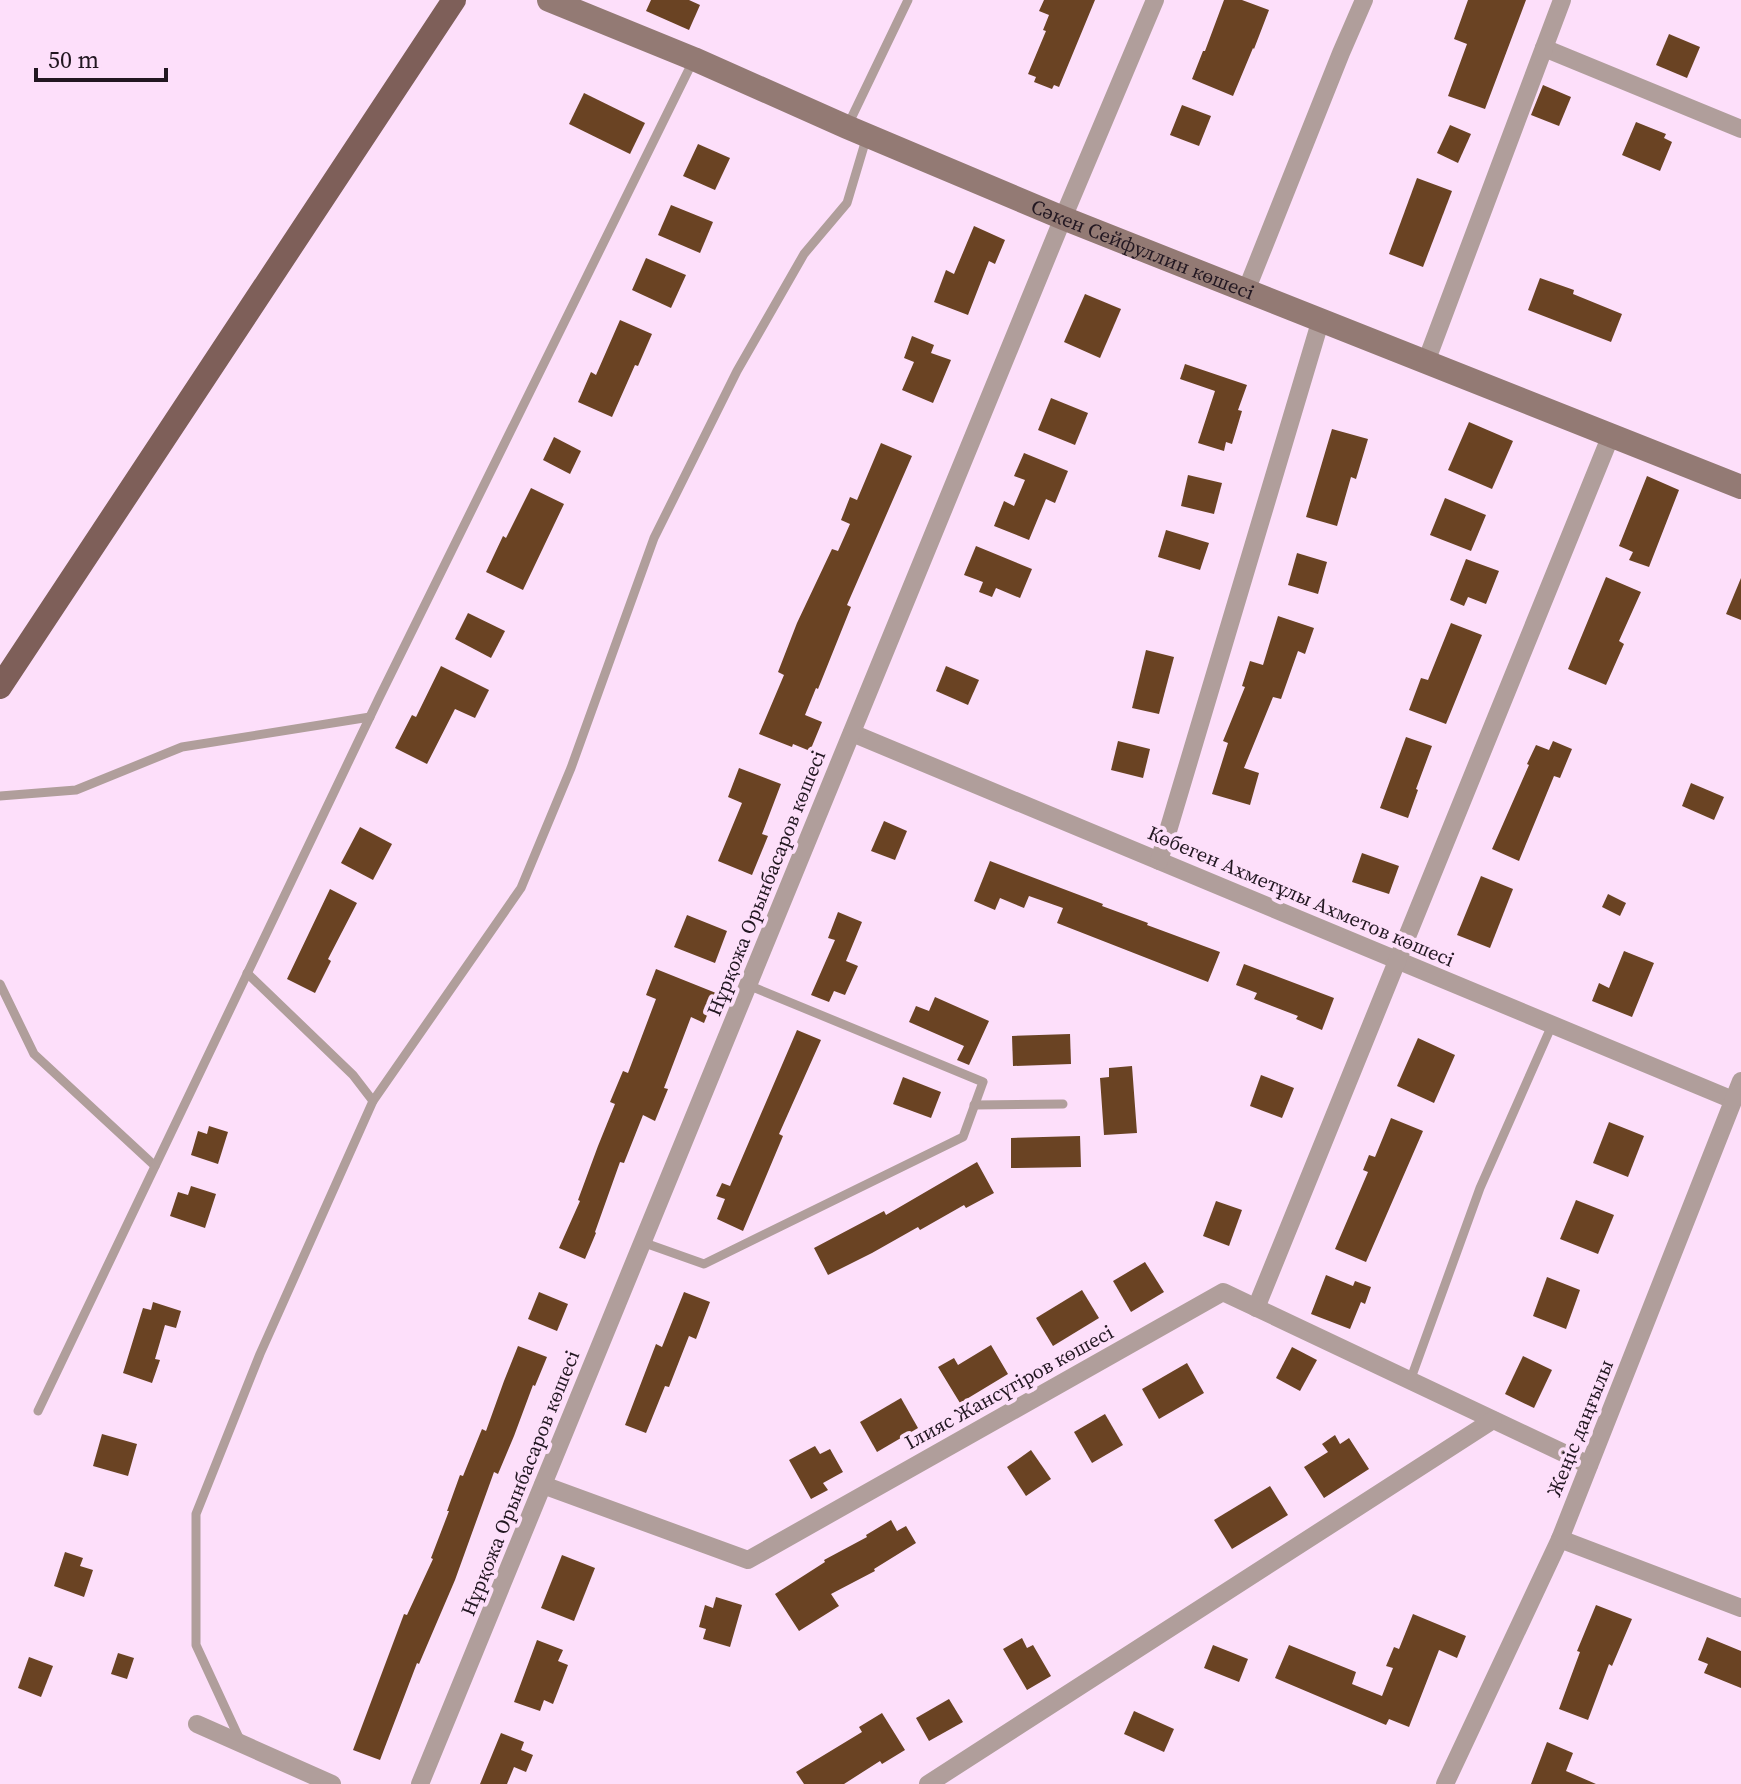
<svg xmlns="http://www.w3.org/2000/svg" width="1741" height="1784" font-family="'Source Serif 4',serif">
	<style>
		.building { fill: #6a4323 }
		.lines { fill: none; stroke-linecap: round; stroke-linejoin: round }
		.lane { stroke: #b09e9b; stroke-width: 9 }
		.street { stroke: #b09e9b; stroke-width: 18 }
		.secondary { stroke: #937a74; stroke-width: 24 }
		.primary { stroke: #7e5f59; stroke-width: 24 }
		.labels { text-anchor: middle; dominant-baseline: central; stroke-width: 8; stroke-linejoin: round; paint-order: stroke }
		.street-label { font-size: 20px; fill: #221721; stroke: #fddffa }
	</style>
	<rect width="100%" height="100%" fill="#fddffa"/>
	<g class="building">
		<polygon points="651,0 689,0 700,5 689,30 646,11"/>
		<polygon points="1044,0 1095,0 1059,87 1054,85 1052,89 1034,82 1036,77 1028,74 1046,31 1043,30 1049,15 1039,11"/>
		<polygon points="1224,0 1242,0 1269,10 1254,49 1253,48 1233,96 1192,79 1203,51 1205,51"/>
		<polygon points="1468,0 1526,0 1485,109 1448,96 1467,44 1454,39"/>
		<polygon points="1669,34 1700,47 1687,78 1656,65"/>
		<polygon points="1543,85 1571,97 1559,126 1531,115"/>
		<polygon points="584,93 645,123 630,154 569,124"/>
		<polygon points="1182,105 1211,116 1199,146 1170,135"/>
		<polygon points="1636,122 1666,134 1664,138 1672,142 1660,171 1622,155"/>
		<polygon points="1450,125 1471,134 1458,163 1437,153"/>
		<polygon points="698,144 730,158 715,190 683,176"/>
		<polygon points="1417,178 1452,191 1423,267 1389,254"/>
		<polygon points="671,205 713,222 700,253 658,235"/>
		<polygon points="974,226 1005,240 995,264 989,261 968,315 934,302 946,270 954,274"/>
		<polygon points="646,258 686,275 671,308 632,290"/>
		<polygon points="1540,278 1574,290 1573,294 1622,314 1611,342 1528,310"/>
		<polygon points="1085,294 1121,309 1100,358 1064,342"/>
		<polygon points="620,320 652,334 638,366 635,365 612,417 578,402 591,372 596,375"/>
		<polygon points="912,336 934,345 931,353 951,360 933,403 902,390 914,362 904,358"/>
		<polygon points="1185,364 1247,385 1238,410 1242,411 1232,444 1226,442 1224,451 1198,443 1215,391 1180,379"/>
		<polygon points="1051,398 1088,413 1075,445 1038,430"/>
		<polygon points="1469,422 1513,441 1492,489 1448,470"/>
		<polygon points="1332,429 1368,439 1356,479 1351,477 1337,526 1306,517"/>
		<polygon points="554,437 581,451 570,474 543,460"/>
		<polygon points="881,443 912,456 847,605 851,607 818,689 816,688 805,715 822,722 810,751 793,744 792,747 759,734 784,675 778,672 797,623 832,549 838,551 850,524 841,520 850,497 857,500"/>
		<polygon points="1024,453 1068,471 1055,503 1046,499 1029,540 994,526 1004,501 1014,506 1025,480 1014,476"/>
		<polygon points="1188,475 1222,483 1214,514 1181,506"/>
		<polygon points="1647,476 1679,490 1649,567 1629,560 1633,552 1619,546"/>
		<polygon points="531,488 564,504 523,590 486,572 503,536 506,538"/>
		<polygon points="1445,498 1486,515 1471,551 1430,535"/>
		<polygon points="1166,530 1209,543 1200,570 1158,557"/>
		<polygon points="976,546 1032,569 1020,598 996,588 992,597 979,592 983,582 964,575"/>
		<polygon points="1297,553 1327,562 1318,594 1288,585"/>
		<polygon points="1466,559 1499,571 1486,604 1468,597 1464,606 1450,600"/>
		<polygon points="1606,577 1641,592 1619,641 1624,644 1606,685 1568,669"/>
		<polygon points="1741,578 1741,620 1726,614"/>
		<polygon points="468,613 505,631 491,658 455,639"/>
		<polygon points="1278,616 1314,628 1305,654 1298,651 1281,699 1273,697 1244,768 1259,773 1250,805 1212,794 1228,743 1223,741 1245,687 1242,686 1250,661 1263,665"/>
		<polygon points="1451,623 1482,635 1446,724 1409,710 1421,678 1428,680"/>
		<polygon points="1146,650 1174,657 1159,714 1132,708"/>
		<polygon points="441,666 489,690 475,718 455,709 427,764 395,748 412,715 416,717"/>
		<polygon points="946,666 979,680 968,705 936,691"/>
		<polygon points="1406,737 1432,746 1416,789 1418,790 1408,818 1380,808"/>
		<polygon points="1118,741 1150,749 1143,778 1111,770"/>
		<polygon points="1553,741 1572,749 1560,778 1554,776 1519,861 1492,849 1529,765 1527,764 1536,745 1549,750"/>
		<polygon points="739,768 781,784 762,834 768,836 752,875 718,861 742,803 728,797"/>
		<polygon points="1691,783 1724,797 1714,820 1682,806"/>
		<polygon points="884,821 907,831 895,860 871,851"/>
		<polygon points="360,827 392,844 373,880 341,863"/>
		<polygon points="1362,853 1399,866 1389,894 1352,882"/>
		<polygon points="990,861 1103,904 1102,906 1148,923 1147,925 1220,952 1208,982 1057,923 1063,908 1029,896 1024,908 1000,898 995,910 974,901"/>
		<polygon points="1481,876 1513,889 1490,948 1457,935"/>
		<polygon points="330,889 357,903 328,959 331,961 315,993 287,979"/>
		<polygon points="1608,894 1626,903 1620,916 1602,907"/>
		<polygon points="838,912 862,922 846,961 858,966 845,995 834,991 829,1002 811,995 835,940 828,938"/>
		<polygon points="687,915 727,931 715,963 674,947"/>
		<polygon points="1624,951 1654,963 1632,1017 1592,1001 1599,983 1609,988"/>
		<polygon points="1244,964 1334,998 1322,1030 1296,1019 1298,1016 1254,999 1257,993 1236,985"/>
		<polygon points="656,969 716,993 704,1023 691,1017 664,1088 668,1089 655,1121 643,1115 624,1163 620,1162 595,1232 596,1233 585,1259 559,1248 580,1201 578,1200 598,1146 615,1104 610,1102 623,1071 628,1073 656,999 646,995"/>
		<polygon points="935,997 989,1021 969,1065 957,1060 964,1046 909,1022 916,1006 929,1011"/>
		<polygon points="797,1030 821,1040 779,1134 783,1136 743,1231 717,1219 725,1199 716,1196 722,1183 730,1186"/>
		<polygon points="1070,1034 1071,1064 1013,1066 1012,1036"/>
		<polygon points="1418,1038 1455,1055 1434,1103 1397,1086"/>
		<polygon points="1132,1066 1137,1133 1104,1135 1100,1078 1109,1077 1109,1068"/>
		<polygon points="1261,1075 1294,1088 1282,1118 1250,1106"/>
		<polygon points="903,1077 941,1092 931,1118 893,1104"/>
		<polygon points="1391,1118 1423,1131 1366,1262 1335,1249 1368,1172 1363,1170 1369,1155 1375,1157"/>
		<polygon points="1609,1122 1644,1136 1628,1177 1593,1163"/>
		<polygon points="209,1126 228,1132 218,1164 191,1155 198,1131 207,1134"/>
		<polygon points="1080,1136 1081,1167 1011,1168 1011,1138"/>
		<polygon points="977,1162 994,1193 966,1208 964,1205 920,1230 918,1227 872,1253 828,1275 814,1248 884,1211 886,1215"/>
		<polygon points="191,1186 216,1194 205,1228 170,1216 178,1192 188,1195"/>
		<polygon points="1576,1200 1614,1215 1598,1254 1560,1239"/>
		<polygon points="1216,1201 1242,1210 1229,1246 1203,1236"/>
		<polygon points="1145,1262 1164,1292 1131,1312 1113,1281"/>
		<polygon points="1326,1275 1353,1286 1355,1281 1371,1287 1365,1304 1361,1302 1350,1329 1311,1314"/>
		<polygon points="1547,1277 1580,1290 1566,1329 1533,1316"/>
		<polygon points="1082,1290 1099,1318 1053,1346 1036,1318"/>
		<polygon points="539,1292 568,1304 557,1331 528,1319"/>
		<polygon points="684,1292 710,1302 696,1339 689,1336 669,1387 665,1386 646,1433 625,1425 656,1344 662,1347"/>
		<polygon points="153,1302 181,1311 176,1328 165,1325 155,1359 160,1360 152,1383 123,1373 143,1308 151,1310"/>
		<polygon points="991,1345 1008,1374 960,1403 938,1367 954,1358 958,1365"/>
		<polygon points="518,1346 547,1357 535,1386 533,1385 514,1436 498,1474 494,1472 455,1580 419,1664 417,1663 380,1760 353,1750 404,1614 407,1615 433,1559 431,1558 449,1511 447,1511 460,1475 463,1476 482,1429 486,1431 504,1381"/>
		<polygon points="1292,1347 1317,1360 1300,1391 1276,1378"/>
		<polygon points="1523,1356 1552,1370 1534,1408 1505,1394"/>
		<polygon points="1187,1363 1204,1393 1159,1419 1142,1389"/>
		<polygon points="901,1398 918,1428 877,1452 860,1422"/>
		<polygon points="1105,1414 1123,1445 1092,1463 1074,1432"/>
		<polygon points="102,1434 137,1444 128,1476 93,1466"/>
		<polygon points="1335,1435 1340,1444 1349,1438 1369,1469 1324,1498 1304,1467 1328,1452 1322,1444"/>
		<polygon points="815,1446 820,1454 830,1449 843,1472 823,1483 828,1490 811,1499 789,1460"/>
		<polygon points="1031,1450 1051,1479 1026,1496 1007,1467"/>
		<polygon points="1270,1486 1288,1515 1232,1549 1214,1520"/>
		<polygon points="891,1520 897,1531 906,1526 916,1543 874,1569 875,1571 831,1594 839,1606 799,1631 775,1594 825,1562 824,1560 867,1537 866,1535"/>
		<polygon points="65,1552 83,1558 80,1566 93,1570 84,1597 54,1586"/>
		<polygon points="562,1555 595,1568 574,1621 541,1608"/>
		<polygon points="716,1597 742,1605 730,1647 703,1639 706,1629 699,1627 705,1605 713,1608"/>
		<polygon points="1596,1605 1632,1619 1612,1666 1609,1664 1588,1720 1559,1709 1580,1652 1577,1651"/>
		<polygon points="1413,1614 1466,1636 1457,1658 1439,1650 1409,1727 1389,1719 1386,1725 1275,1678 1289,1645 1356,1672 1352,1684 1382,1696 1393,1668 1386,1666 1394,1647 1399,1649"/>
		<polygon points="1707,1637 1741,1651 1741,1688 1704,1673 1708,1664 1698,1660"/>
		<polygon points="1022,1638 1027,1648 1033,1645 1051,1676 1027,1690 1003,1649"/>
		<polygon points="537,1640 563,1650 558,1661 568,1665 553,1704 544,1700 540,1711 514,1702"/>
		<polygon points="1213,1645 1248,1659 1239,1682 1204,1668"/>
		<polygon points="118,1653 134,1658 127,1679 111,1674"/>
		<polygon points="29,1657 53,1666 41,1697 18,1688"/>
		<polygon points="949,1699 963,1722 929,1741 916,1718"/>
		<polygon points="1134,1711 1174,1729 1164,1752 1124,1734"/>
		<polygon points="882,1713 905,1750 882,1764 880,1761 844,1784 804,1784 796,1772 862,1732 859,1727"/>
		<polygon points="501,1733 524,1742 521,1750 533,1755 526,1772 514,1767 507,1784 480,1784"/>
		<polygon points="1547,1742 1573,1753 1566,1771 1596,1784 1531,1784"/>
	</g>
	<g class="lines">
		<g class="lane">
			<polyline points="847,127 908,0"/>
			<polyline points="0,796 76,790 182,747 370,717"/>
			<polyline points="247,973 353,1075 373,1101"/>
			<polyline points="0,984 34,1054 155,1166"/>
			<polyline points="974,1105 1063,1104"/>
			<polyline points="642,1242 704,1264 963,1137 983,1082 748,985"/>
			<polyline points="1410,1381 1480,1188 1552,1025"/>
			<polyline points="38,1411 379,698 694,59"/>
			<polyline points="240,1740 196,1645 196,1514 260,1354 373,1101 521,888 571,768 654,538 737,371 804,254 847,203 867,136"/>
		</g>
		<g class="street">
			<polyline points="1544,48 1741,129"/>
			<polyline points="1246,291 1341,53 1364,0"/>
			<polyline points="1426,362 1562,0"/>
			<polyline points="852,733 1733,1100"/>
			<polyline points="1159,861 1321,319"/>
			<polyline points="1256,1308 1611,435"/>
			<polyline points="543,1485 748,1560 1223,1292 1589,1465"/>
			<polyline points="1560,1539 1741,1608"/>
			<polyline points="197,1724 332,1784"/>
			<polyline points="420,1784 1063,218 1155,0"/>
			<polyline points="928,1784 1493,1420"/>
			<polyline points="1445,1784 1560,1539 1741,1081"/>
		</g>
		<path class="secondary" id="s1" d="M549,0l145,59 153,68 216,91 678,269"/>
		<polyline class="primary" points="0,687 454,0"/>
	</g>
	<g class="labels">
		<g class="street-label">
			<text stroke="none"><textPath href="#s1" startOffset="644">Сәкен Сейфуллин көшесі</textPath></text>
			<text transform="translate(766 883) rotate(-68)">Нұрқожа Орынбасаров көшесі</text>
			<text transform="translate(1301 896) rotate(23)">Көбеген Ахметұлы Ахметов көшесі</text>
			<text transform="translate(1009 1387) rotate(-29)">Ілияс Жансүгіров көшесі</text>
			<text transform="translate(1580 1428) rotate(-68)">Жеңіс даңғылы</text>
			<text transform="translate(520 1483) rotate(-68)">Нұрқожа Орынбасаров көшесі</text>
		</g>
	</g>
	<path d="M36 68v12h130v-12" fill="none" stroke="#221721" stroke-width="4"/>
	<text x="48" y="68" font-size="24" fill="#221721" stroke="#fddffa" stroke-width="6" paint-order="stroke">50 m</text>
</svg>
